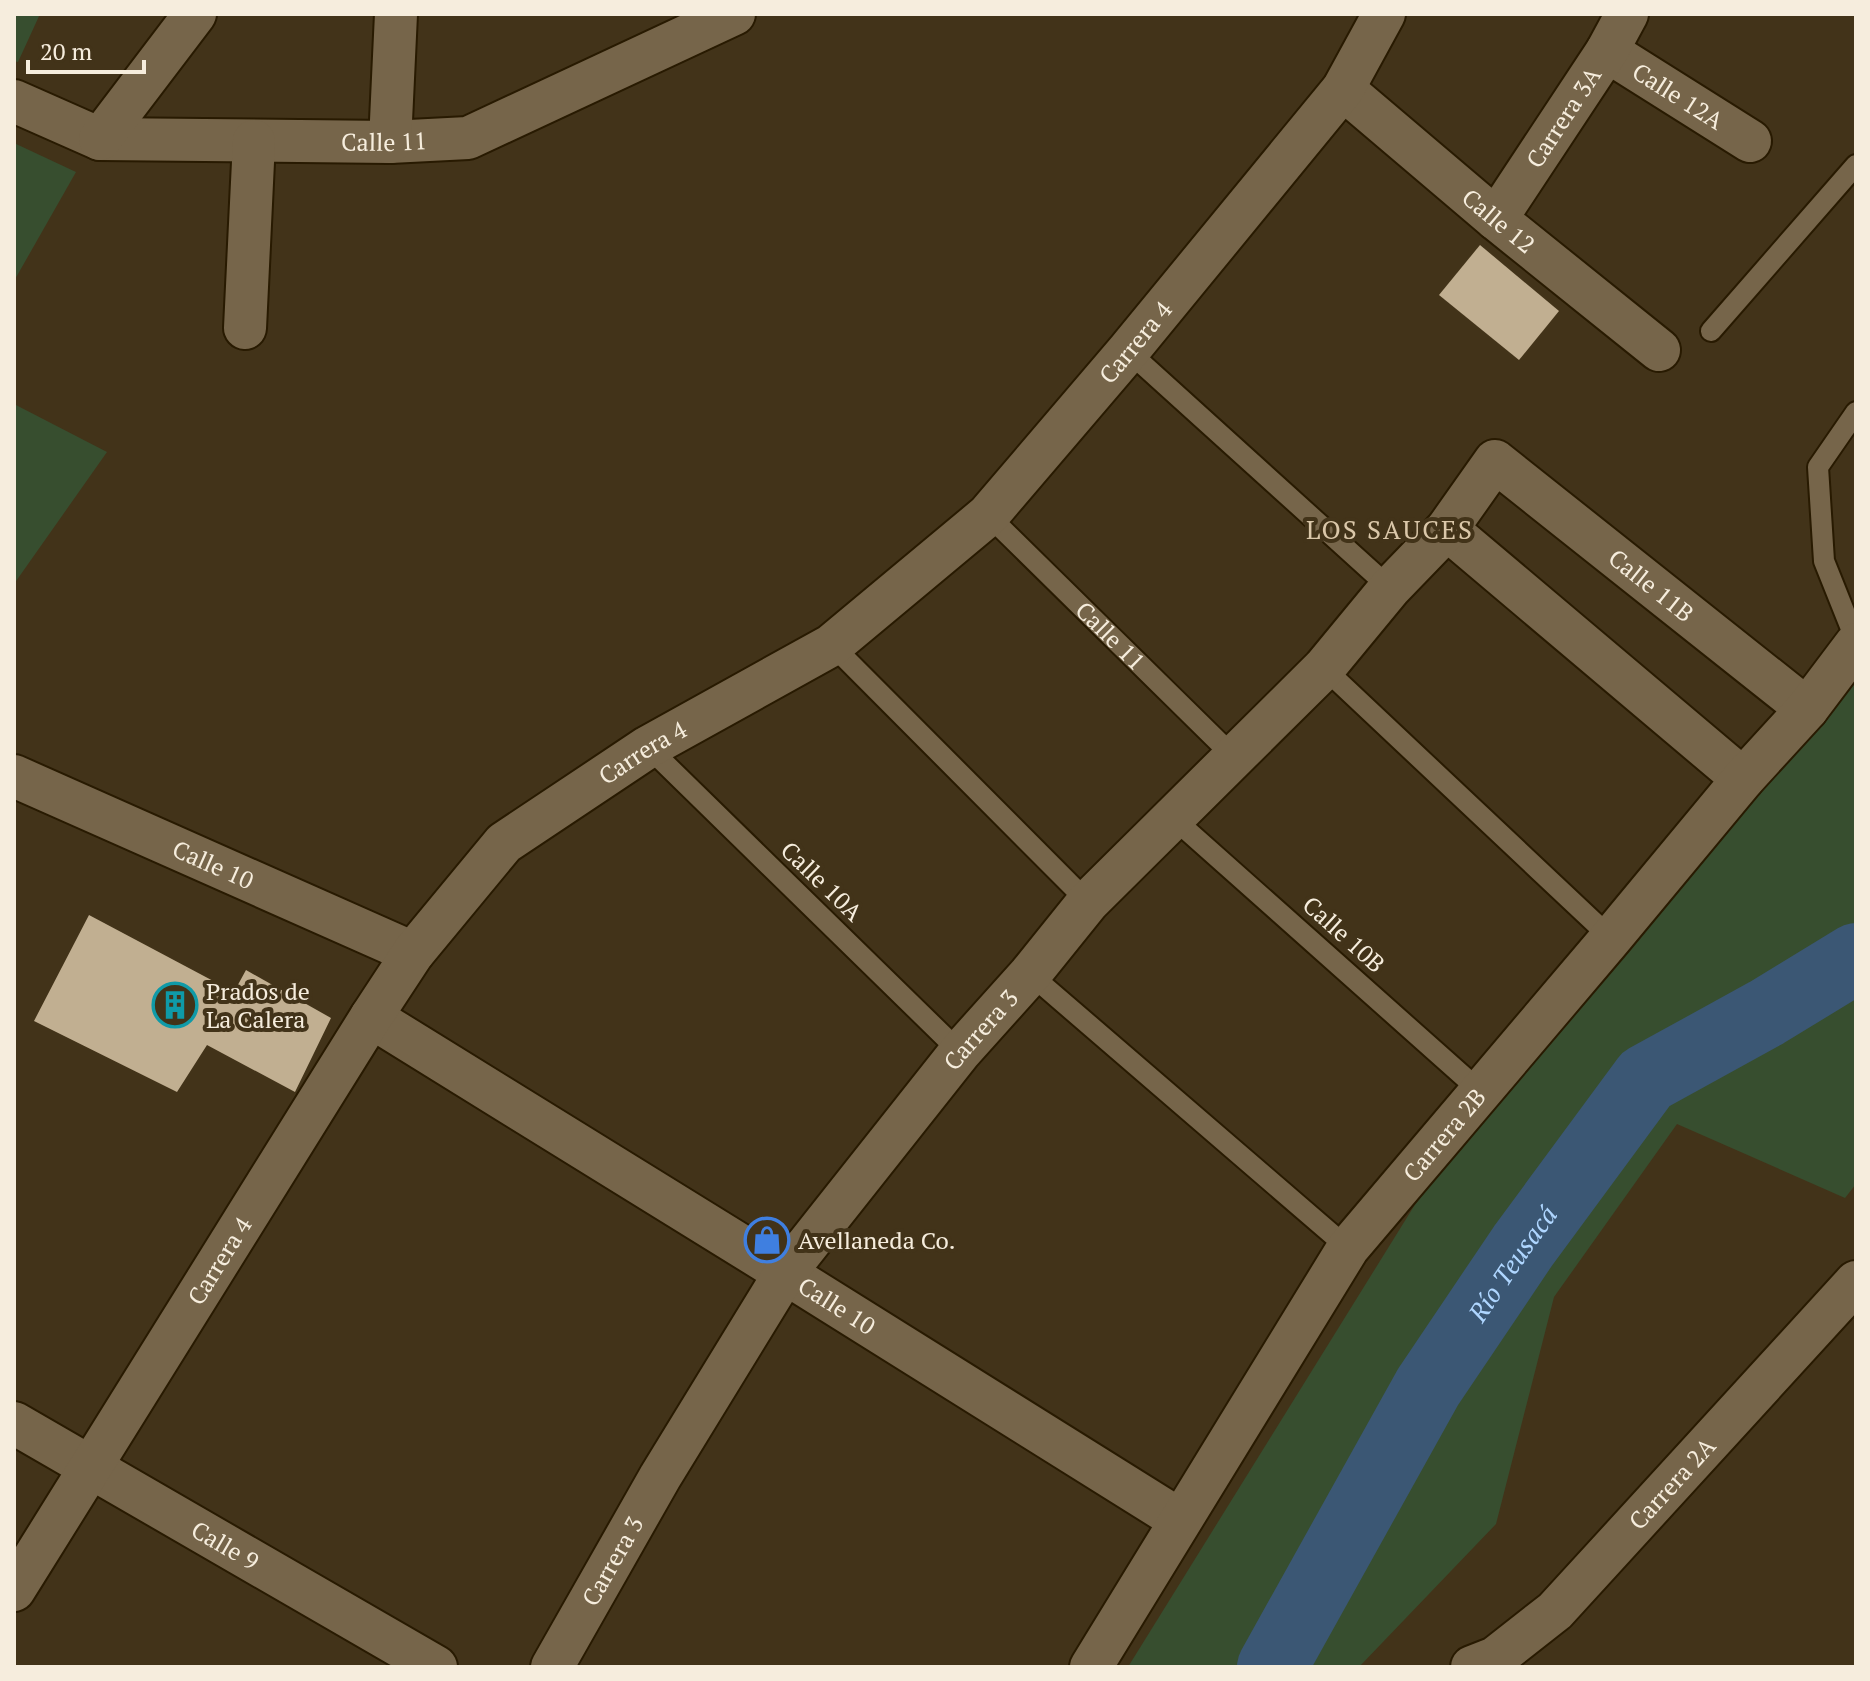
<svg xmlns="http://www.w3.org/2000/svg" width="1870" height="1681" font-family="'PT Serif',serif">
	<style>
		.green { fill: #374e2f }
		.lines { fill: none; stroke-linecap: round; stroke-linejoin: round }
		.river { stroke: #3b5774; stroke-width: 70 }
		.building { fill: #c1af91 }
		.lane-casing { stroke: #281a01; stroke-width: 24 }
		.street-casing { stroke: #281a01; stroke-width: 46 }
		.lane { stroke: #76654a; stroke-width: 20 }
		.street { stroke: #76654a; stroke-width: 42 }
		.labels { text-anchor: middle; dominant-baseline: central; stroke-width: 8; stroke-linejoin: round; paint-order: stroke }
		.street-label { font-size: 24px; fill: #f6eddd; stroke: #423319 }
		.poi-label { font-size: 24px; fill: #f6eddd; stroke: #423319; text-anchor: start }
		.neighbourhood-label { font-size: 26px; letter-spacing: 2px; fill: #dac7a9; stroke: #423319 }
		.water-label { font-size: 26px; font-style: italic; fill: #afd6ff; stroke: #423319 }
	</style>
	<rect width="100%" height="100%" fill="#423319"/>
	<g class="green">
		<polygon points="14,14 40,14 18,62 14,61"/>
		<polygon points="14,143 76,172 14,281"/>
		<polygon points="14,404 107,452 14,584"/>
		<polygon points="1856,672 1856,1184 1845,1198 1677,1124 1554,1297 1496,1524 1359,1667 1128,1667 1429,1182"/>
	</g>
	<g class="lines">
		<path class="river" id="s1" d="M1272,1667l156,-280 95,-141 123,-167 120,-66 90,-55"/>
	</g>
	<g class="building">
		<polygon points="1480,245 1559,311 1519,360 1439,295"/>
		<polygon points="89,915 234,992 246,970 331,1018 295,1092 207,1045 177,1092 34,1021"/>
	</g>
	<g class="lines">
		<g class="lane-casing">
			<g id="lane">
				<polyline points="1711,331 1856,165"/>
				<polyline points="1128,351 1390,588"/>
				<polyline points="1856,412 1818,467 1824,561 1856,641"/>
				<path id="s2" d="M988,515l245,241"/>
				<polyline points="832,645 1088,902"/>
				<polyline points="1324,668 1611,938"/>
				<polyline points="648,747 960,1052"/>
				<polyline points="1172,817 1480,1091"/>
				<polyline points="1030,974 1348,1248"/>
			</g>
		</g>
		<g class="street-casing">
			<g id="street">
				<path id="s3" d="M1607,51l143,90"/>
				<path id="s4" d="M1343,89l153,130 163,131"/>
				<path id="s5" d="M14,101l86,38 290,3 78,-4 266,-124"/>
				<polyline points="100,139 195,14"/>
				<polyline points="390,142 396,14"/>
				<path id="s6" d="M1496,219l111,-168 20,-37"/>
				<polyline points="245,328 254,141"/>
				<polyline points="1447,529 1743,779"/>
				<path id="s7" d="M14,776l399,177"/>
				<path id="s8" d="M371,1017l414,256 395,247"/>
				<path id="s9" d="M14,1423l422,244"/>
				<path id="s10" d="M14,1590l357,-573 42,-64 91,-110 144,-96 184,-102 156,-130 140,-164 215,-262 41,-75"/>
				<path id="s11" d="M552,1667l108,-190 125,-204 175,-221 70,-78 58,-72 236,-234 66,-80 57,-59 48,-68 312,248"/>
				<path id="s12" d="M1091,1667l257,-419 263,-310 132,-159 64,-70 49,-65"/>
				<path id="s13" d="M1472,1667l23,-9 60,-47 301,-329"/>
			</g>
		</g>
		<use href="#lane" class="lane"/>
		<use href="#street" class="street"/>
	</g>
	<defs>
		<g id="building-ring" transform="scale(2.3)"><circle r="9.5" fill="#423319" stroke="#0f9aa8" stroke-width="1.5"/><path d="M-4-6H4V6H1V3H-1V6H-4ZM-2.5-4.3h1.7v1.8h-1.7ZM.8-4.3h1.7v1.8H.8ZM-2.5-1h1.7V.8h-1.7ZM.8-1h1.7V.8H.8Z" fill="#0f9aa8"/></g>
		<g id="shop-ring" transform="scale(2.3)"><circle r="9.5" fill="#423319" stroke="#3f7fe0" stroke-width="1.5"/><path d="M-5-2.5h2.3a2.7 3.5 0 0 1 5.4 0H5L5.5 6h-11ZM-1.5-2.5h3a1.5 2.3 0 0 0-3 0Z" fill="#3f7fe0"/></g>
	</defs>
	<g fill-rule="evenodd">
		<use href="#building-ring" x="175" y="1005"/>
		<use href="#shop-ring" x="767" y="1240"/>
	</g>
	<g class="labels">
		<g class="street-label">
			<text stroke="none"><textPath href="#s3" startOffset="84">Calle 12A</textPath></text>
			<text stroke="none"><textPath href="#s6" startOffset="122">Carrera 3A</textPath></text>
			<text stroke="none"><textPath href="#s5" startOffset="378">Calle 11</textPath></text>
			<text stroke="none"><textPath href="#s4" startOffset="204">Calle 12</textPath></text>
			<text stroke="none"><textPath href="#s10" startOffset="1708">Carrera 4</textPath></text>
			<text stroke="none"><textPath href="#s11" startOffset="1738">Calle 11B</textPath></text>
			<text stroke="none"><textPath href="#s2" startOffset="172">Calle 11</textPath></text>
			<text stroke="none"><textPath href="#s10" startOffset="1060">Carrera 4</textPath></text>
			<text stroke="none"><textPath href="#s7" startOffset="218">Calle 10</textPath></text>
			<text transform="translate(822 881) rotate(44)">Calle 10A</text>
			<text transform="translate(1344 934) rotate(42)">Calle 10B</text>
			<text stroke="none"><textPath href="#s11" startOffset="770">Carrera 3</textPath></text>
			<text stroke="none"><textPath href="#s12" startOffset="640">Carrera 2B</textPath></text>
			<text stroke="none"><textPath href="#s10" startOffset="388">Carrera 4</textPath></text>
			<text stroke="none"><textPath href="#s8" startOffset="548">Calle 10</textPath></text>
			<text stroke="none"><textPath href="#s13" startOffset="274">Carrera 2A</textPath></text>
			<text stroke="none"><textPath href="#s9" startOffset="244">Calle 9</textPath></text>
			<text stroke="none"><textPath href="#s11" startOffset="122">Carrera 3</textPath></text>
		</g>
		<g class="poi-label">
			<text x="206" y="991">Prados de<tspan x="206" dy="28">La Calera</tspan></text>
			<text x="798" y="1240">Avellaneda Co.</text>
		</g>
		<g class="neighbourhood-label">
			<text x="1390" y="529">LOS SAUCES</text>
		</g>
		<g class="water-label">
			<text stroke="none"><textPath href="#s1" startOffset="470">Río Teusacá</textPath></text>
		</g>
	</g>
	<rect width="1870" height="1681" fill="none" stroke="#f6eddd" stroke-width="32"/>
	<path d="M28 60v12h116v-12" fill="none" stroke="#f6eddd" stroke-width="4"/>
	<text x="40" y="60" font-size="24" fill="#f6eddd" stroke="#423319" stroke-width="6" paint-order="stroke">20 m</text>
</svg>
